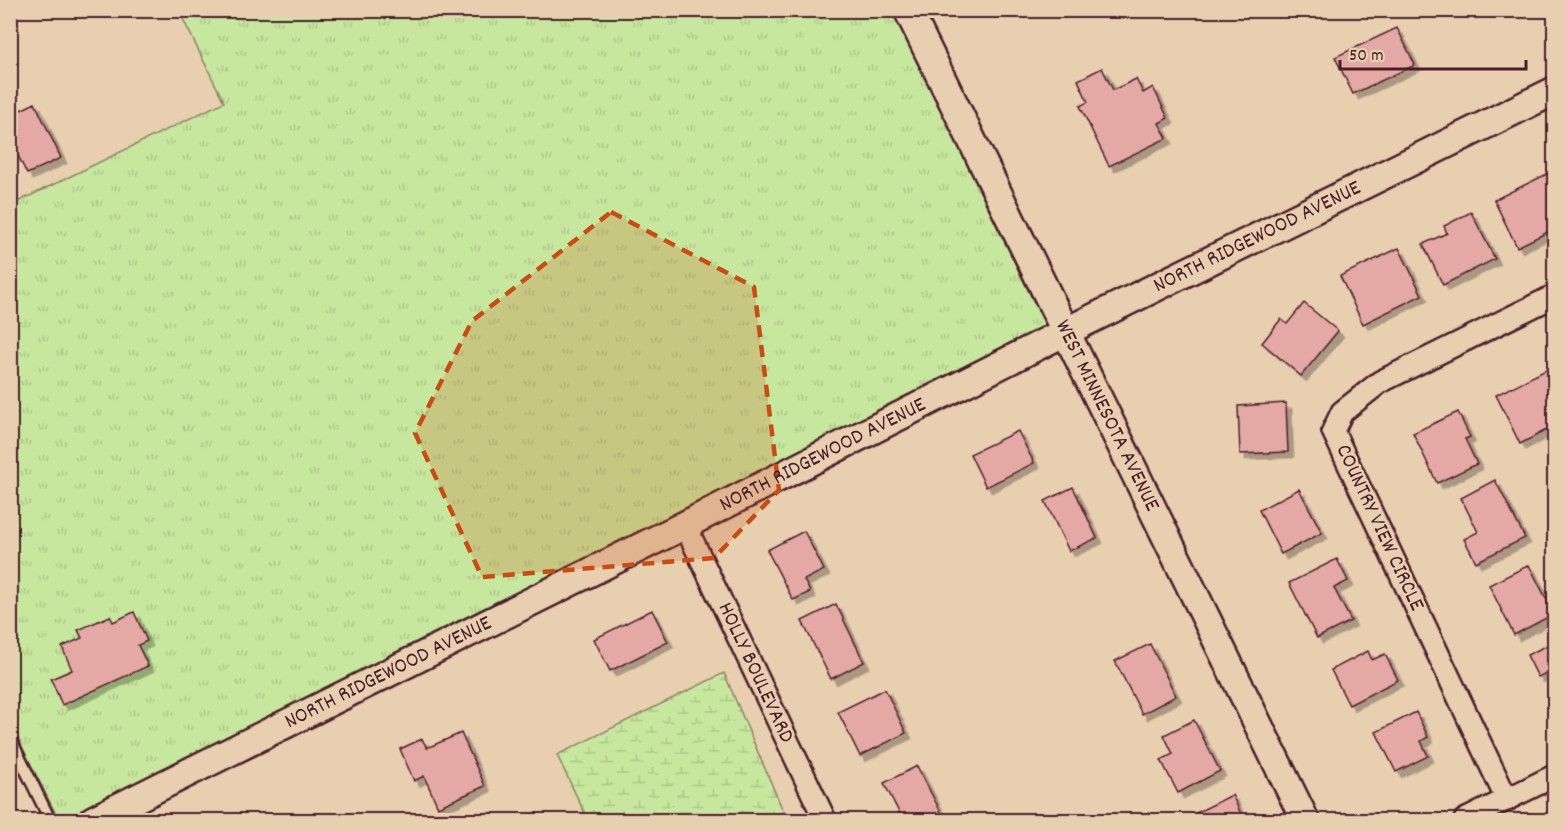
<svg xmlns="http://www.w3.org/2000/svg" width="1565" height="831" font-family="Dekko,sans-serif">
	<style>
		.grass { fill: url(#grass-tufts); stroke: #898364; stroke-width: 1.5 }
		.wetland { fill: url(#wetland-marsh); stroke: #898364; stroke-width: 1.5 }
		.building { fill: #e4a9a4; stroke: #4a1f2b; stroke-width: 1.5; filter: url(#shadow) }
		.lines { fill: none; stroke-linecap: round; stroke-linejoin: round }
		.service-casing { stroke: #4a1f2b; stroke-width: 15 }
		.minor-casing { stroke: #4a1f2b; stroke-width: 26 }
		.tertiary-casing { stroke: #4a1f2b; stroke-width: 32 }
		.service { stroke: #e8cfb0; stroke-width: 10 }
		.minor { stroke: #e8cfb0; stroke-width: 21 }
		.tertiary { stroke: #e8cfb0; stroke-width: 27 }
		.marked { fill: #c84d12; fill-opacity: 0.2; stroke: #c84d12; stroke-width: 4.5; stroke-dasharray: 12 8; stroke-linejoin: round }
		.labels { text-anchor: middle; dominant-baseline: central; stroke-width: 4.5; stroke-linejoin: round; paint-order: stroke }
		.street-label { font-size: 22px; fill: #4a1f2b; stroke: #e8cfb0 }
	</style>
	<defs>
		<pattern id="grass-tufts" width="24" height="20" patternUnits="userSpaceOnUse" patternTransform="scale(1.5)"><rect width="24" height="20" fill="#c8e79e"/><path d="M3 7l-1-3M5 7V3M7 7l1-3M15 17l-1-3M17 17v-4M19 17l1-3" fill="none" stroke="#adc688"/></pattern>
		<pattern id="wetland-marsh" width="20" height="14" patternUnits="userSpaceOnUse" patternTransform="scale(1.5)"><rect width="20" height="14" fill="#c8e79e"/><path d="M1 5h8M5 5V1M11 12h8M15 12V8" fill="none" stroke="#adc688"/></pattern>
		<filter id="shadow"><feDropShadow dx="5.5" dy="5.5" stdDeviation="0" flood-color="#0004"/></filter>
	</defs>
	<rect width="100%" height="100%" fill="#e8cfb0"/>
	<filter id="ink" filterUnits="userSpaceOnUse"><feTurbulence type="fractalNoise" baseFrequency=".0167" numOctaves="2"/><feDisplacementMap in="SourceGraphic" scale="12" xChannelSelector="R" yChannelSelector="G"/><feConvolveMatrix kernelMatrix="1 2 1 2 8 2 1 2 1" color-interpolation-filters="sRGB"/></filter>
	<g filter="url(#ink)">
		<polygon class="grass" points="179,11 892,11 1046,327 680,514 66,820 59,820 11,725 11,205 224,102"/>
		<polygon class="wetland" points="724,673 787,820 588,820 557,755"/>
		<g class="building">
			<polygon points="1397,28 1415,65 1353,94 1335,57"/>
			<polygon points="1102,68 1113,90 1136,79 1143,93 1153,87 1168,118 1159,123 1167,138 1109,166 1080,106 1088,102 1078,80"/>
			<polygon points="35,103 61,158 27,174 10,139 10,115"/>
			<polygon points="1551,172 1554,180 1554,229 1517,247 1494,200"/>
			<polygon points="1471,212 1495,259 1443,285 1423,244 1447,233 1444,226"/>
			<polygon points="1399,248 1422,295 1363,324 1340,276"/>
			<polygon points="1304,303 1338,331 1301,376 1262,343 1281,319 1287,324"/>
			<polygon points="1554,366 1554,426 1520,444 1496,395"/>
			<polygon points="1286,403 1288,452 1240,454 1238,406"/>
			<polygon points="1458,412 1470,437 1465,439 1477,464 1437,483 1413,433"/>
			<polygon points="1018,431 1034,463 986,487 970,454"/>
			<polygon points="1495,480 1525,538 1476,562 1464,539 1478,532 1461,498"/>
			<polygon points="1073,487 1097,538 1069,551 1045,501"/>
			<polygon points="1299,489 1322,533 1281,554 1259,510"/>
			<polygon points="804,531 824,570 804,580 810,592 793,600 767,550"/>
			<polygon points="1337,559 1348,581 1334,588 1351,621 1317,638 1289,583"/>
			<polygon points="1529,565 1554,614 1514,635 1489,585"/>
			<polygon points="836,604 864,662 831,679 802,621"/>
			<polygon points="652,610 668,642 610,671 594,639"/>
			<polygon points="134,612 147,641 138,645 148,666 62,705 51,679 72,670 62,647 82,638 78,630 110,616 113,622"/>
			<polygon points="1554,642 1554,679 1551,671 1538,677 1527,655"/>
			<polygon points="1150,644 1176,696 1142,714 1115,661"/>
			<polygon points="1368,651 1372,660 1385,654 1398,680 1349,705 1331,670"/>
			<polygon points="885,689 906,733 860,756 838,712"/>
			<polygon points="1416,712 1428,737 1421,741 1428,756 1396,772 1376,732"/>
			<polygon points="1194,720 1220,771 1178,793 1161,760 1173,754 1164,735"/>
			<polygon points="461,733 485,786 438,807 424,776 414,781 400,749 422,739 427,748"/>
			<polygon points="917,766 945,820 903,820 884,783"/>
			<polygon points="1232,795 1244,820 1190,820 1188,817"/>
		</g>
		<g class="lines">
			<g class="service-casing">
				<polyline id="service" points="10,738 50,820"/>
			</g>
			<g class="minor-casing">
				<g id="minor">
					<polyline points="685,525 825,820"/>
					<polyline points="1507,800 1333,431 1342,412 1380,382 1554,296"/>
					<polyline points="1465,820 1554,776"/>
				</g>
			</g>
			<g class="tertiary-casing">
				<g id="tertiary">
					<path id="s1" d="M908,10l397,810"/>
					<path id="s2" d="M93,820l592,-295 380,-193 489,-241"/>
				</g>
			</g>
			<use href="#service" class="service"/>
			<use href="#minor" class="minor"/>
			<use href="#tertiary" class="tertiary"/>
		</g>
	</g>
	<path class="marked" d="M611,212l143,75 25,203 -65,68 -232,19 -67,-144 57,-112z"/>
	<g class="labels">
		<g class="street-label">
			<text stroke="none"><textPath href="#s2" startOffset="1302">NORTH RIDGEWOOD AVENUE</textPath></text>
			<text stroke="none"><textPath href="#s1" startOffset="452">WEST MINNESOTA AVENUE</textPath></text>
			<text stroke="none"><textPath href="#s2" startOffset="816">NORTH RIDGEWOOD AVENUE</textPath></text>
			<text transform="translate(1379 528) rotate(65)">COUNTRY VIEW CIRCLE</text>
			<text stroke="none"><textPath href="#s2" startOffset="330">NORTH RIDGEWOOD AVENUE</textPath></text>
			<text transform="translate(755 673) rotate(65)">HOLLY BOULEVARD</text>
		</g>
	</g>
	<rect width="1565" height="831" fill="none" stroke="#e8cfb0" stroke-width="36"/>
	<rect x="18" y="18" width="1529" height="795" fill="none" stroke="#4a1f2b" stroke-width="2" filter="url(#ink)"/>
	<path d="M1340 60v9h186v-9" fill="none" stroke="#4a1f2b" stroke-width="3"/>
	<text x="1349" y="60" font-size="18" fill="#4a1f2b" stroke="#e8cfb0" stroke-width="4.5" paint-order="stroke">50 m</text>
</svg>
